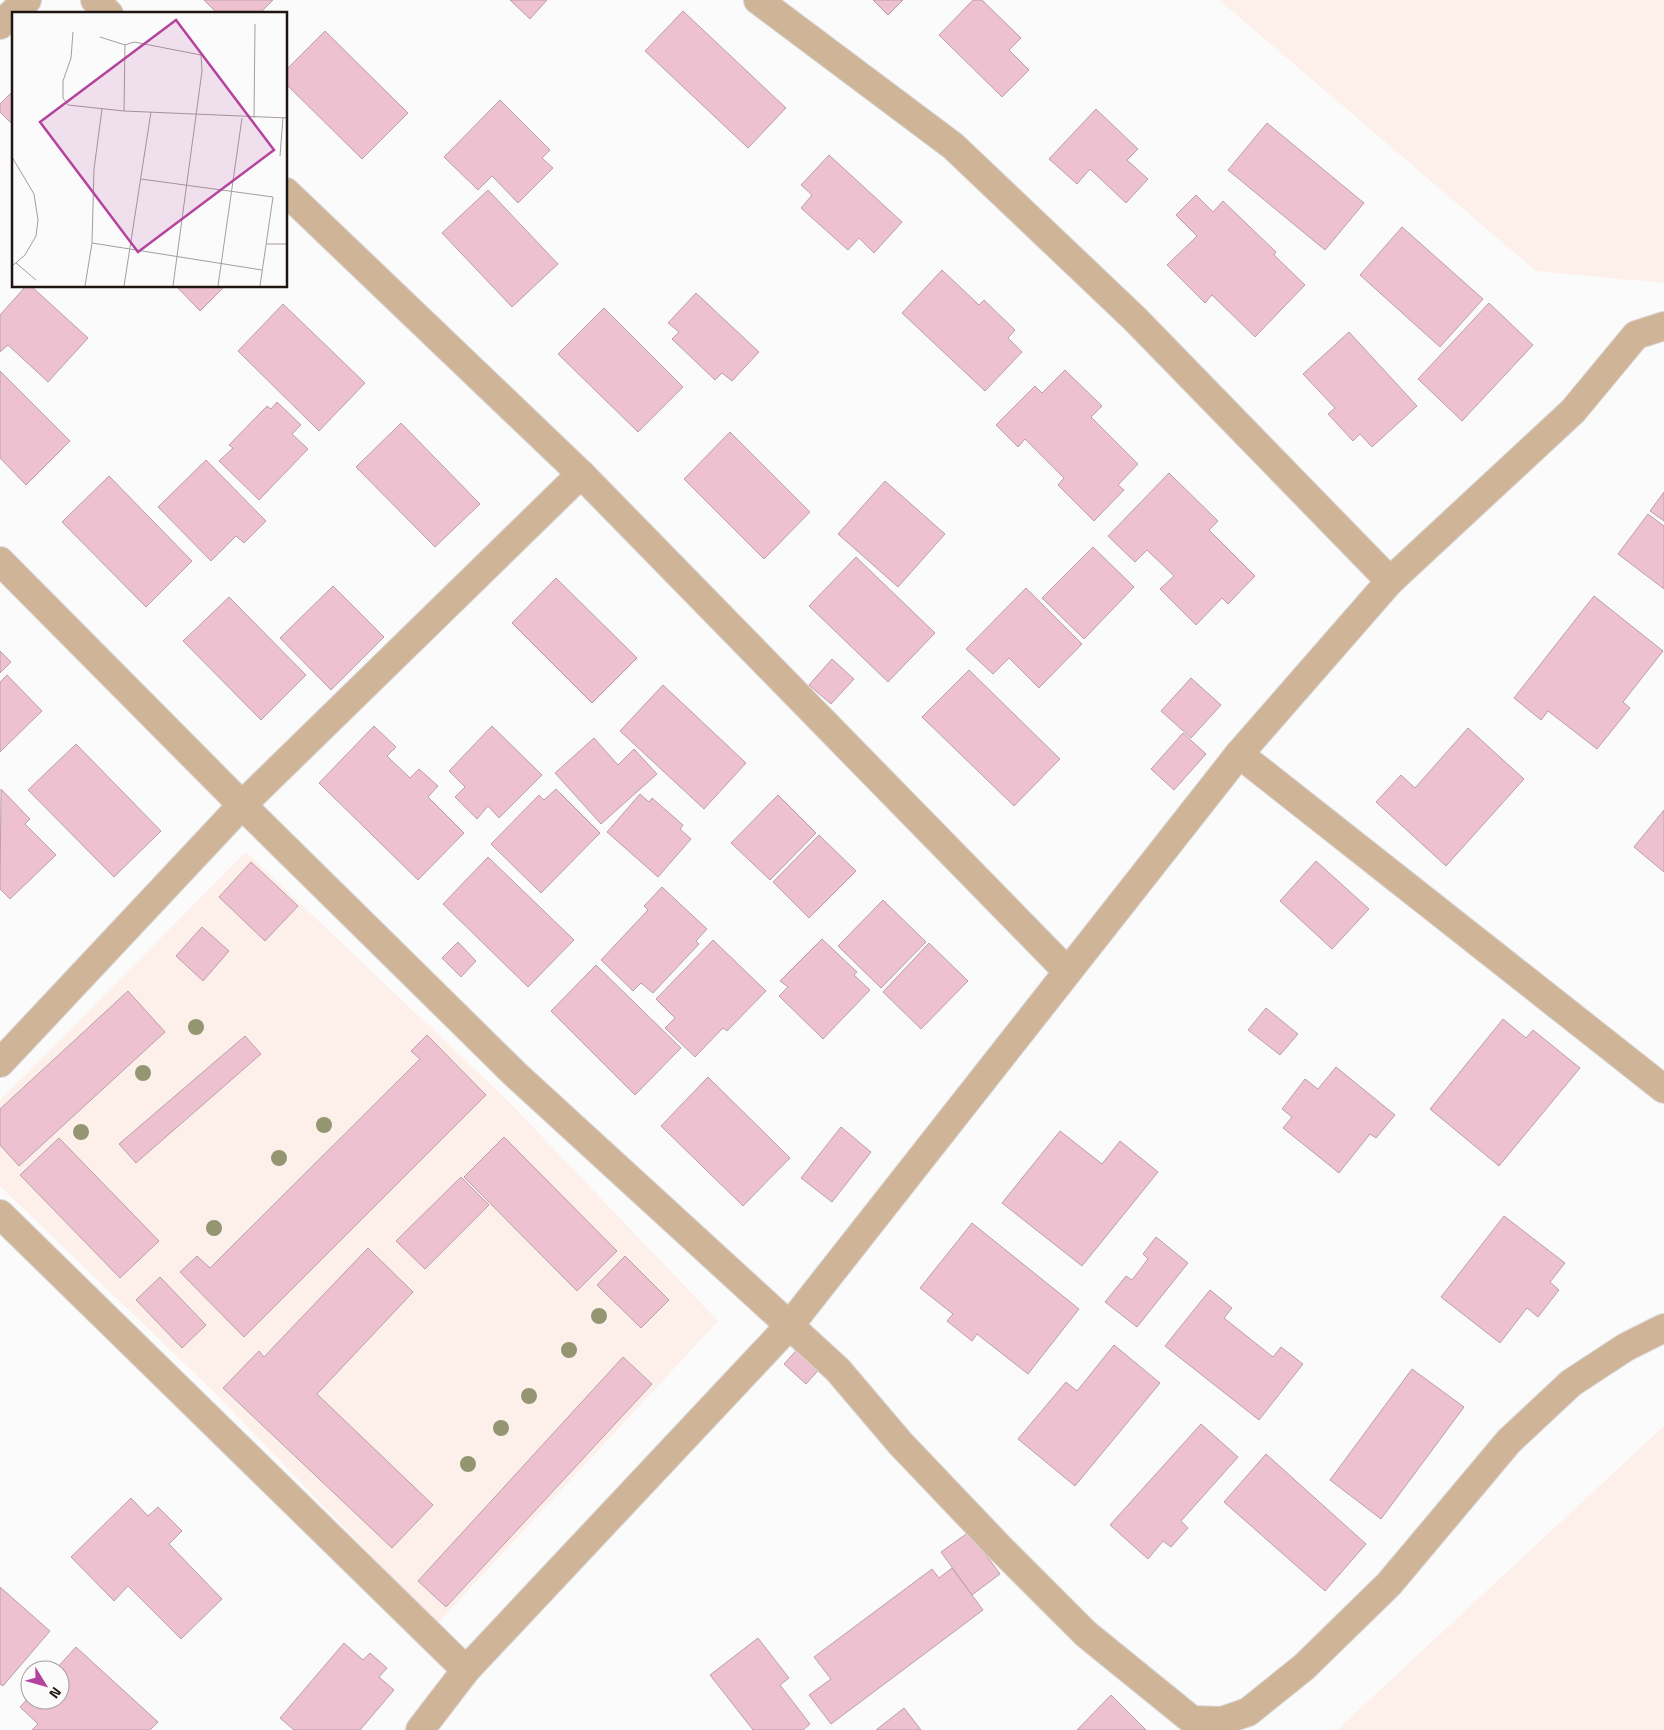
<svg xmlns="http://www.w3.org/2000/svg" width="1664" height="1730" font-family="'Titillium Web',sans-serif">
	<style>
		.built { fill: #fdefea }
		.building { fill: #edc1d0; stroke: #bba0a9 }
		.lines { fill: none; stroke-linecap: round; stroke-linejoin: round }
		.minor-casing { stroke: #d8d6d6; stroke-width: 30 }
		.minor { stroke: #d0b498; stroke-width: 28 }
		.tree { fill: #949672 }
		.inset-road { fill: none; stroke: #a39f9e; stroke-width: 1 }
		.view { fill: #b4439e; fill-opacity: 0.15; stroke: #b4439e; stroke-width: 2.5 }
		.inset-edge { fill: none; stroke: #1e1512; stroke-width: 2.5 }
	</style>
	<rect width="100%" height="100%" fill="#fbfbfb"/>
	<g class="built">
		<polygon points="1219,0 1664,0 1664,283 1536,271"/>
		<polygon points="246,852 509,1102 718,1321 437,1624 213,1391 0,1186 0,1100"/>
		<polygon points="1664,1426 1664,1730 1337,1730"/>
	</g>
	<g class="building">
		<polygon points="204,0 273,0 259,14 218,14"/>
		<polygon points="510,0 547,0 530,19"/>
		<polygon points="873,0 903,0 888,15"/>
		<polygon points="973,0 982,0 1021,38 1009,50 1029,70 1002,97 939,35"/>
		<polygon points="683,11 786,108 748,148 645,51"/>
		<polygon points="325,31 408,113 362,159 286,84 286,70"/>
		<polygon points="14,90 14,126 0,112 0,104"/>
		<polygon points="500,100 550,150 542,158 553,168 518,203 492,176 478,190 444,157"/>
		<polygon points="1096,109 1138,149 1127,160 1148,179 1126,203 1090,169 1077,184 1049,159"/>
		<polygon points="1267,123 1364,203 1325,250 1228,170"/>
		<polygon points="829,155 902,222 874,253 859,238 848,250 801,208 812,195 801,185"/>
		<polygon points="488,190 558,264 512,307 442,233"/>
		<polygon points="1196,195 1213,212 1223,201 1276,252 1274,255 1305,285 1255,337 1212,295 1205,303 1167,265 1197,236 1176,215"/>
		<polygon points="1402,227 1483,299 1440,347 1360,275"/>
		<polygon points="942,270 979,305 984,300 1015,330 1008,338 1022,352 985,391 902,313"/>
		<polygon points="26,286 31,286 88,338 48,382 8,345 0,352 0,315"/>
		<polygon points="176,286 225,286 200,311"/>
		<polygon points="696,293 759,352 732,381 722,373 715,380 672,339 679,332 668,323"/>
		<polygon points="1489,303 1533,345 1462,421 1418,379"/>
		<polygon points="283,304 365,383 319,431 238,351"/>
		<polygon points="604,308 683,387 638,432 558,354"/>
		<polygon points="1349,332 1417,406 1372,447 1360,434 1353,441 1328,414 1335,408 1303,374"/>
		<polygon points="1065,370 1102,406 1091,417 1138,464 1118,485 1124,490 1094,521 1058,485 1064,478 1025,439 1018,447 996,425 1035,386 1042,393"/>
		<polygon points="0,371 70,441 26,485 0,458"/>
		<polygon points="277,402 301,425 292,434 308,449 259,500 219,461 233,448 229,445 267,406 271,409"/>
		<polygon points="401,423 480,504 435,547 356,467"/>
		<polygon points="730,432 810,512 764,559 684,479"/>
		<polygon points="206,460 266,521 244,543 236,536 211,561 158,507"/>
		<polygon points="1169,473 1218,521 1209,530 1255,576 1228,604 1222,598 1196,625 1160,589 1174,576 1147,550 1135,562 1108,536"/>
		<polygon points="109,476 192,561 146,607 62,522"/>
		<polygon points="885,481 945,534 898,587 838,534"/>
		<polygon points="1664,492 1664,521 1650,511"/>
		<polygon points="1648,514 1664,526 1664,589 1618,554"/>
		<polygon points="1093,547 1134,587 1084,639 1042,598"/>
		<polygon points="856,557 935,633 888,682 809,606"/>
		<polygon points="556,578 637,658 592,703 512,623"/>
		<polygon points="333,586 384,637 331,690 280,638"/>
		<polygon points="1026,588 1082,644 1039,688 1009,658 993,674 966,649"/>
		<polygon points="1594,596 1663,651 1623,702 1630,708 1597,749 1548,711 1541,720 1514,698"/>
		<polygon points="229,597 306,675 261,720 183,641"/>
		<polygon points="0,651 11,662 0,673"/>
		<polygon points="832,659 854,679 831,704 809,685"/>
		<polygon points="969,670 1060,759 1014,806 922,717"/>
		<polygon points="7,675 42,711 0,752 0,682"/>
		<polygon points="1191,678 1221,705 1191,738 1161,711"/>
		<polygon points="663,685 746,763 704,809 620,731"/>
		<polygon points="374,726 396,747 387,756 410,778 419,769 438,786 428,797 464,833 418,880 319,783"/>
		<polygon points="492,726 542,775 499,818 488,806 477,819 455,797 465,787 449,771"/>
		<polygon points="1468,728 1524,779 1446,866 1376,802 1401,775 1415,788"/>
		<polygon points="1183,733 1206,754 1174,790 1151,769"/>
		<polygon points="594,738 618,765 634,749 657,774 601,824 555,773"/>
		<polygon points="76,744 161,831 114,877 28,790"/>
		<polygon points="1,789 30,819 25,824 56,855 10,899 0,889"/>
		<polygon points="556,789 600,833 541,893 491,844 539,795 544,800"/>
		<polygon points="640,794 649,802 652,798 683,825 680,829 691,839 658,877 607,832"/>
		<polygon points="778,795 816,833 770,880 731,843"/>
		<polygon points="1664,810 1664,872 1634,847"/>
		<polygon points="819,835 856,871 809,918 773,882"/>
		<polygon points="488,857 574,940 528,987 443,904"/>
		<polygon points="1316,861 1369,909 1332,949 1280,901"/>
		<polygon points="251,862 298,906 265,941 219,897"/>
		<polygon points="662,887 707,929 696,941 699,944 653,993 641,983 633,991 601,960 648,910 644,906"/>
		<polygon points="883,900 926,942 881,988 838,946"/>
		<polygon points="202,927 229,951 203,981 176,956"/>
		<polygon points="822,939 857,972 854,975 870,990 823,1039 779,996 788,987 780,981"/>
		<polygon points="713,940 766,991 727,1031 723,1028 695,1057 665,1028 675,1018 656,999"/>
		<polygon points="458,942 476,961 461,977 442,958"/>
		<polygon points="929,943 968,981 921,1029 883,992"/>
		<polygon points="596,965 681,1048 635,1095 551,1011"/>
		<polygon points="128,991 165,1032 19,1166 0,1145 0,1109"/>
		<polygon points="1266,1008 1298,1034 1280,1055 1248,1030"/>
		<polygon points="1503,1019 1526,1038 1533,1030 1580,1068 1499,1166 1430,1109"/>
		<polygon points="427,1035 486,1095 244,1337 180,1272 197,1256 210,1268 420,1059 411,1051"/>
		<polygon points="245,1036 261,1054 136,1163 119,1144"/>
		<polygon points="1336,1067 1395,1115 1376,1138 1370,1134 1339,1173 1283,1128 1292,1117 1282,1109 1305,1079 1318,1089"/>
		<polygon points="708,1077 790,1158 743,1206 661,1126"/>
		<polygon points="841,1127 871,1152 832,1202 801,1178"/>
		<polygon points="1060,1131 1102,1164 1120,1141 1158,1172 1082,1266 1002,1203"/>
		<polygon points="504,1137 617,1251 577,1291 464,1177"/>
		<polygon points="59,1138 159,1241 120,1278 20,1175"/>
		<polygon points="461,1177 489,1205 425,1269 396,1241"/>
		<polygon points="1504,1216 1565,1263 1550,1282 1559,1290 1538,1317 1527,1308 1500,1343 1441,1297"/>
		<polygon points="972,1223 1079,1309 1028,1374 977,1334 972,1341 947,1321 953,1314 920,1288"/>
		<polygon points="1156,1237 1188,1263 1137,1327 1105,1302 1126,1276 1132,1280 1148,1259 1143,1254"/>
		<polygon points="368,1248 413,1292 317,1394 433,1505 392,1548 223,1388 259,1351 264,1357"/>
		<polygon points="625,1256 669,1300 641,1328 597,1285"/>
		<polygon points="160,1277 206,1325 182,1348 136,1300"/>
		<polygon points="1210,1290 1232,1308 1224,1318 1273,1357 1281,1347 1303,1364 1259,1420 1165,1346"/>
		<polygon points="802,1344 824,1364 806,1384 784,1364"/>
		<polygon points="1114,1345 1160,1383 1075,1486 1018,1439 1066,1382 1077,1391"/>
		<polygon points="623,1357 652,1384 446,1607 418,1581"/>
		<polygon points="1412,1369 1464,1407 1381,1519 1330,1480"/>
		<polygon points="1201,1424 1238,1457 1181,1521 1188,1528 1171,1547 1163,1541 1148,1559 1110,1525"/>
		<polygon points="1266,1454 1366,1544 1325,1591 1224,1502"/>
		<polygon points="131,1498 148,1516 158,1507 182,1531 169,1544 222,1599 181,1639 128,1586 114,1601 71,1557"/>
		<polygon points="969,1532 1000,1574 972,1595 941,1552"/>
		<polygon points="952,1568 983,1610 831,1724 809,1695 831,1679 814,1657 932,1569 939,1578"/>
		<polygon points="0,1587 50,1631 3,1686 0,1684"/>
		<polygon points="758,1638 789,1678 780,1685 810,1724 803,1730 753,1730 710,1675"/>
		<polygon points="344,1643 363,1660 370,1653 387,1668 379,1677 394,1690 360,1730 294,1730 280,1718"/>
		<polygon points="76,1647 158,1722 150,1730 32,1730 38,1724 20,1707 30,1696 30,1700 60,1700 60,1670 55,1670"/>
		<polygon points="1111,1695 1146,1730 1077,1730"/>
		<polygon points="904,1708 921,1730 876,1730"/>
	</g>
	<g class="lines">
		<g class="minor-casing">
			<g id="minor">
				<polyline points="95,0 109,14"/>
				<polyline points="758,0 953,146 1135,319 1390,581"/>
				<polyline points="0,25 27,0"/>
				<polyline points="286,192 581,474 1067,971"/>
				<polyline points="0,561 242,805 515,1074 838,1370 900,1443 1000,1548 1086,1634 1192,1720 1222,1721 1248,1712 1304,1667 1389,1584 1509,1441 1571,1383 1626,1347 1664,1328"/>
				<polyline points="1239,754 1664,1089"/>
				<polyline points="0,1063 242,805 581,474"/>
				<polyline points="0,1214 466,1670"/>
				<polyline points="420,1730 466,1670 790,1325 1239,754 1390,581 1573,411 1636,335 1664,326"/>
			</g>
		</g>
		<use href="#minor" class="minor"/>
	</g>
	<g class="tree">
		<circle cx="196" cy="1027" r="8"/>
		<circle cx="143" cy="1073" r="8"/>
		<circle cx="324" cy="1125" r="8"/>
		<circle cx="81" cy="1132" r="8"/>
		<circle cx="279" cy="1158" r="8"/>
		<circle cx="214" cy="1228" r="8"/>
		<circle cx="599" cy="1316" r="8"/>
		<circle cx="569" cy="1350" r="8"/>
		<circle cx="529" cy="1396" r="8"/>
		<circle cx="501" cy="1428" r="8"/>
		<circle cx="468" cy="1464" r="8"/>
	</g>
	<g transform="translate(12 12)">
		<rect width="275" height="275" fill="#fbfbfb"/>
		<path class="inset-road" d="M61,20l-2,26 -8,23v17l5,7 56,6 163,7M88,25l25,8M112,99l1,-66 9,-3 67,13 1,16 -29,215M242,106l1,-94M268,144l3,-39M0,145l22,37 4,26 -2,16 -11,19 -13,11M129,167l132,18 -13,89M80,231l170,27M254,232h21M4,251l20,17M73,274l7,-43 2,-74 8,-60M112,274l27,-174M206,274l24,-168"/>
		<path class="view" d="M164,8l98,130 -136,102 -98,-130z"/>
		<rect width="275" height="275" class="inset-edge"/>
	</g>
	<g transform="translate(45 1685) rotate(127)"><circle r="24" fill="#fbfbfb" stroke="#a39f9e"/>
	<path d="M0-4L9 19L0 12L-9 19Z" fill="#b4439e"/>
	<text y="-8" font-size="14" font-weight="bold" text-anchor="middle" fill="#1e1512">N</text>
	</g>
</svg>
